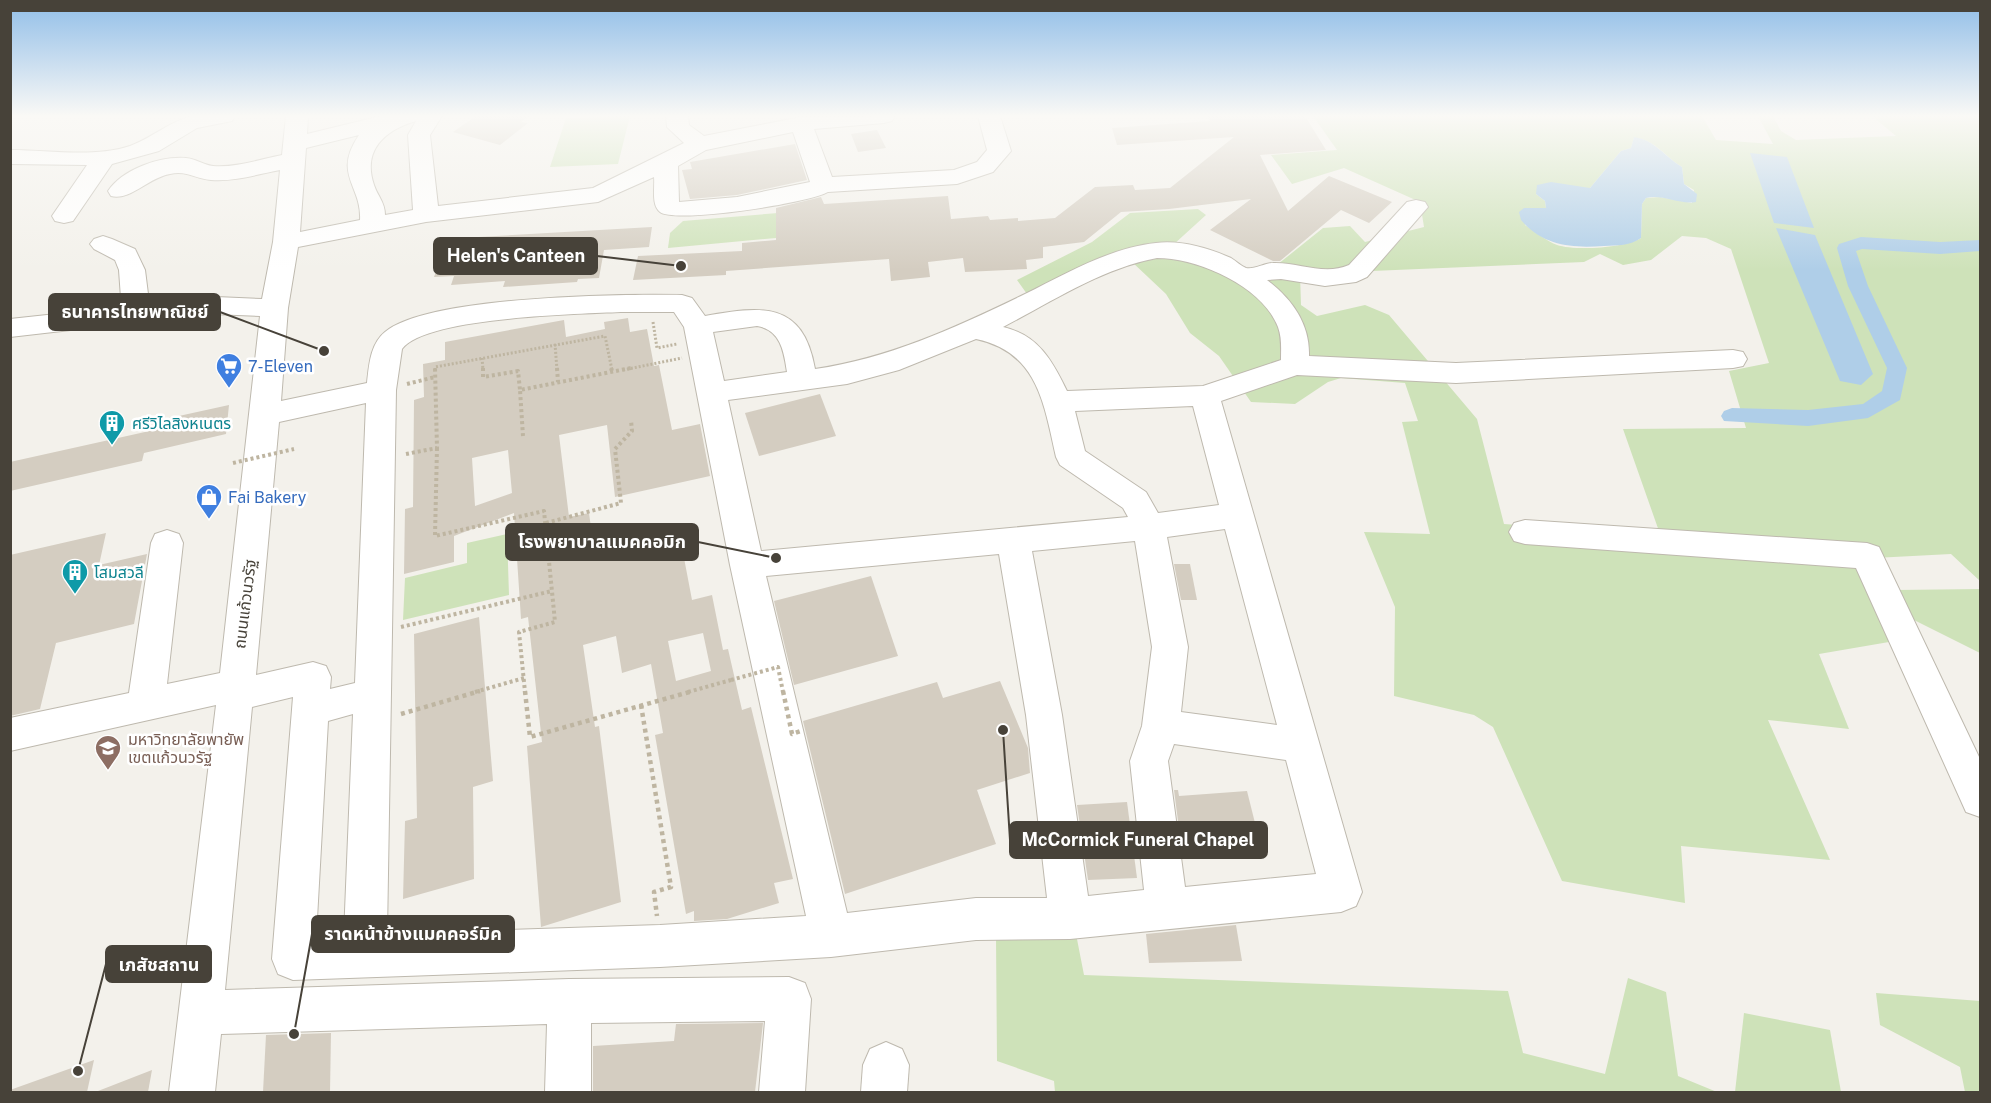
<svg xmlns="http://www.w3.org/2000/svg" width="1991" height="1103" font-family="'Public Sans','Noto Sans Thai',sans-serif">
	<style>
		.green { fill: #cee2b9; fill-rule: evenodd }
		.water { fill: #afcee8 }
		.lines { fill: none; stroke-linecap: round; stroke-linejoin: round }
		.canal { fill: #afcee8; fill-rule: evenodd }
		.building { fill: #d4cdc1; fill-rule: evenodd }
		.minor-casing { stroke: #beb9ae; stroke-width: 2 }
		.path-far2 { stroke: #beb5a1; stroke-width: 3; stroke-dasharray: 2 2; stroke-linecap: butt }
		.path-far1 { stroke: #beb5a1; stroke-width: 4; stroke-dasharray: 3 3; stroke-linecap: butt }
		.path { stroke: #beb5a1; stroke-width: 4.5; stroke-dasharray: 4 4; stroke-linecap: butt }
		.minor { fill: #fff; fill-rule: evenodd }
		.path-bridge-far1 { stroke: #beb5a1; stroke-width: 4; stroke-dasharray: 3 3; stroke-linecap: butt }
		.path-bridge { stroke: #beb5a1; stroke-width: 4.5; stroke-dasharray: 4 4; stroke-linecap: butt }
		.labels { text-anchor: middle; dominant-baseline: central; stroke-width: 5; stroke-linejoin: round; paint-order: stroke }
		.shop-label { font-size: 16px; fill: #366cbe; stroke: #fff; text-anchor: start }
		.culture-label { font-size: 16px; fill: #0d838f; stroke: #fff; text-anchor: start }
		.street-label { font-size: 16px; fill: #474239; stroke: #fff }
		.education-label { font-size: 16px; fill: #785e54; stroke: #fff; text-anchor: start }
		.leader { fill: none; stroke: #474239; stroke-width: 2 }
		.callout-dot { fill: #474239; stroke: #fff; stroke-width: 2 }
		.callout { fill: #474239; stroke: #474239; stroke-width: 2 }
		.callout-label { font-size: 18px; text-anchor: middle; font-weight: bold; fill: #fff }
	</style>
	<rect width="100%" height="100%" fill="#f3f1eb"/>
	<g class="green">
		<polygon points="630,116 618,164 550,167 566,118"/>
		<path d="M1313,116h389l14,24 57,4 -15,-28h15l8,15 15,9 100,-4 -24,-20h108v465l-29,-27 -96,5 34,83 -70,12 30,75 -81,-9 62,140 -149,-14 4,57 -123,-22 -69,-154 -19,-12 -80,-19 1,-89 -31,-75 66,2 -28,-112 16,-1 -13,-38 -64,-5 -13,4 -33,22 -44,-2 -32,-46 -29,-23 -24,-39 -35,-33 -104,33 -10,-14 75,-38 38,-29 68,-4 8,6 -33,30 84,36 66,-53 27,-2 15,16 59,-15 -4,-25 -76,-34 -52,16 -21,-29 66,-5zM1634,138c21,1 31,19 48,29l2,17 10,6 -2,13 -32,-6 -14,1 -4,6 -1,34c-15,10 -66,13 -84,7 -11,-4 -22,-14 -32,-20l6,-17h15l-1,-7 -9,-7 54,-6 31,-37 10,-3zM1682,236l24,2 25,11 38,114 -40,8 17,57 -123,1 37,105 -156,-10 -27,-105 -88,-104 -24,-10 -48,11 -16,-11 -1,-31 284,-12 16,-8 23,11 28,-5z"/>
		<polygon points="778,213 776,238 668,248 670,233 683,221"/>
		<polygon points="507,534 509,595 403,620 405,578 467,563 467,543"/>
		<polygon points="1980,589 1980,653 1914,620 1896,590"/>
		<polygon points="1076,934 1084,975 1508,991 1523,1053 1605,1074 1628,978 1666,992 1678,1076 1717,1092 1055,1092 1054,1081 997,1061 996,937"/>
		<polygon points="1876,993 1980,1001 1980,1092 1965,1092 1960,1067 1880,1025"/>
		<polygon points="1744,1013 1830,1030 1841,1092 1735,1092"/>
	</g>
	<g class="water">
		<path d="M1634,137c21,3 31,20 48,30l2,17 13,10 -1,8c-17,3 -33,-8 -50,-4l-4,6 -1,34c-11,8 -23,7 -37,8 -31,2 -60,1 -83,-26l-2,-8 5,-4h22l-1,-7 -9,-7 1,-9 14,-3 39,6 31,-37 10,-3z"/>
		<polygon points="1750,153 1787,157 1814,228 1774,223"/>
		<polygon points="1776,228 1815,235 1873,374 1861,385 1840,381"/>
	</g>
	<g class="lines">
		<polygon class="canal" points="1861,237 1940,242 1980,240 1980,251 1940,254 1862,249 1856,251 1868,286 1907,368 1900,400 1868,418 1808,426 1724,421 1721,416 1724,411 1732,408 1808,410 1863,404 1882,391 1887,368 1848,286 1837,248 1839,244"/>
	</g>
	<g class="building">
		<polygon points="476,116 529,116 521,122 528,123 500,145 453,132"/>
		<polygon points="1207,116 1305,116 1326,150 1260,155 1288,211 1329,176 1392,202 1369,223 1341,210 1280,261 1273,261 1210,230 1251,199 1169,209 1121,212 1084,242 1043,247 1043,258 1026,260 1027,269 965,272 963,258 928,262 930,277 891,281 889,259 726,271 726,275 633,280 638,256 742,251 742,243 776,240 776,208 821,197 824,204 948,196 951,219 988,216 990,220 1018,218 1018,221 1055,218 1095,187 1133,185 1135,190 1170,188 1234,137 1117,145 1112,128 1210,121"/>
		<polygon points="877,130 886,148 858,152 851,134"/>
		<polygon points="795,144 807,180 737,195 690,199 682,170 692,169 690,162"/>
		<polygon points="652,227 649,247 604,250 599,278 578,279 577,282 503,287 505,281 451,285 454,276 434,277 446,244 476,243 478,237"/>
		<path d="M628,318l2,14 17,-3 7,37 5,-1 13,65 28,-6 10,52 -95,21 -8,-72 -48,10 10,82 20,-4 6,44 85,-20 12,63 20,-5 11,55 5,-1 14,61 9,-3 42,172 -19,4 5,20 -52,16 -33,2v-10l-8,3 -31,-179 8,-2 -12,-69 -29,9 -6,-37 -33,9 12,82 4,-1 22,176 -80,25 -14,-181 15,-4 -14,-125 -7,2 -7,-106 -60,23v26l-50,12 1,-65 8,-2 1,-107 10,-3 -1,-33 22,-4v-18l119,-22 2,17 39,-8 -1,-7zM508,450l4,43 -37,13 -3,-48zM703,633l8,38 -35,10 -8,-40z"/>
		<polygon points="820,394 836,436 759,456 745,413"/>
		<polygon points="229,405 226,434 144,453 142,461 10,491 10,462 154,430 156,421"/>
		<polygon points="106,533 99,565 147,554 134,624 56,643 40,709 10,716 10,555"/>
		<polygon points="1174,564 1190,564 1197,600 1181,600"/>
		<polygon points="871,576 898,656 794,685 774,601"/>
		<polygon points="479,617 493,781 473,787 474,879 403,899 405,821 417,818 414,634"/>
		<polygon points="1000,681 1028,748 1030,773 977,790 996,844 845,894 803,721 937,682 943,698"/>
		<polygon points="1174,790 1178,790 1179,796 1247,791 1258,835 1186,841 1187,844 1181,844"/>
		<polygon points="1127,802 1137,878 1088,880 1077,805"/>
		<polygon points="1236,925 1242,961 1149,963 1146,934"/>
		<polygon points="763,1023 755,1092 593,1092 593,1046 674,1041 676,1024"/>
		<polygon points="331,1033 330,1092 263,1092 266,1035"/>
		<polygon points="94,1060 87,1092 10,1092 10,1090"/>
		<polygon points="152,1070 148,1092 98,1092 98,1091"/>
	</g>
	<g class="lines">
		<g class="minor-casing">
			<g id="minor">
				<path d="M192,116h43l-3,5 -35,7 -38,23 -47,13 -39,57 -9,2 -9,-2 -3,-5 35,-51 -77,-1v-14c38,0 84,8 120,-4 22,-8 40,-25 62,-30z"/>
				<path d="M286,116h22l-1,18 74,-18h61l-12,19 8,71 155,-18 91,-45 -17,-16 -1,-11h22l1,9 15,11 97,-19 94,-1 -3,5 -8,2 -70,6 18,48 122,-7 23,-8 10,-12 -9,-34h22l11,35 -18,21 -36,12 -129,8c-19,11 -152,32 -168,20 -9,-7 -5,-24 -6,-35l-56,25 -172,20 -128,25 -10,61 -7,93 86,-18c2,-17 3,-39 18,-51 44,-36 236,-38 297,-37l10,3 13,18c56,-10 98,-16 110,53 75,-11 142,-42 210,-75 41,-20 84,-46 131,-51 25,-3 52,5 75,15 5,3 10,8 15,10 7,2 19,-5 27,-5 26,-1 51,13 76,2l58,-63 9,-2 9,2 3,5 -61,70 -11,5 -31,4 -44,-7 -14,1c25,19 43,44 42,76l147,7 277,-13 10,2 4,7 -4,7 -10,2 -277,15 -159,-8 -76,26 141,491 -6,14 -15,6 -271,27 -94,1 -145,17 -171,10 -367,13 -15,-6 -6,-15 21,-262 -41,10 -27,283 344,-11 220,-2 16,6 6,16 -6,93h-46l6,-71 -174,2v69h-46l2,-68 -326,10 -6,58h-46l47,-387 -206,46v-33l119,-25 22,-150 4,-9 12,-4 12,4 4,9 -16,141 53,-11 40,-357 -123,-5 -49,17 -78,9v-18l74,-8 37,-13 -2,-28 -4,-10 -21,-11 -4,-5 4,-5 9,-3 9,3 23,10 10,21 3,24 114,5 11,-57 7,-72c-22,4 -46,12 -69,10 -15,-1 -25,-10 -41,-6 -22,4 -40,27 -59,22l-3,-5c15,-22 52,-35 78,-33 10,1 18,7 27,8 22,2 48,-7 69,-11zM416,121l-8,14 5,75 -28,5c0,-13 -7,-18 -11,-30 -12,-35 11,-55 42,-64zM793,132l17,50 -73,15 -58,5 -1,-36 28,-16zM359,135c-27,40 3,50 1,85l-60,12 6,-84zM1157,258c41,0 105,28 121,69 4,11 3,21 3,33l-78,26 -136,5c-15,-31 -29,-56 -64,-64 48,-25 100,-59 154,-69zM621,312h53l10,15 46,238 76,351 -146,9 -273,9 9,-544 6,-41c23,-32 178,-35 219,-37zM757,326c24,4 27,26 30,46l-63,9 -11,-49zM976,339c62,13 68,65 80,118l4,8 63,43 5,9 -367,34 -33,-151 119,-16 52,-14zM366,403l-11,280 -25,6 1,-12 -5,-11 -13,-4 -57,13 23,-253zM1193,406l26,99 -61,8 -12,-21 -61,-41 -10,-40zM1225,529l52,196 -96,-13 7,-65 -21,-110zM1135,541l17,106 -10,79 -12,35 14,129 -56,6 -26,-181 -30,-164zM999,554l27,161 21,183h-71l-129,15 -81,-337zM353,714l-9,222 -28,1 12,-216zM1174,744l112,16 30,114 -131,13 -17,-126z"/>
				<polygon points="1525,520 1867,543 1879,547 1980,759 1980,817 1966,812 1856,568 1525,544 1514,541 1509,532 1514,523"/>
				<polygon points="886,1042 902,1049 909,1065 907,1092 861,1092 863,1065 870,1049"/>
			</g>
		</g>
		<g class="path-far2">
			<polyline points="653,322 657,348 677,344"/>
			<polyline points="555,344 557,370"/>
			<polyline points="482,358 483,370"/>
			<polyline points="435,370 435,367 605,336 612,370"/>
			<polyline points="623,370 682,358"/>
		</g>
		<g class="path-far1">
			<polyline points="483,368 483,377 518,371 520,390"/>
			<polyline points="557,368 558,382"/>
			<polyline points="611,368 612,371"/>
			<polyline points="407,384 435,377"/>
			<polyline points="523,436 520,390 631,368"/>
			<polyline points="437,448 435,536 544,511 555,622 519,632 525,692"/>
			<polyline points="406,454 437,448 435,368"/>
			<polyline points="546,523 621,503 615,449 632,431 631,420"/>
			<polyline points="401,627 552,591"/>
			<polyline points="475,692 524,678"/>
			<polyline points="688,692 731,680"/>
		</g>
		<g class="path">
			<polyline points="525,691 530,737 693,691"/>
			<polyline points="641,705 671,887 654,892 657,916"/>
			<polyline points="401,714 480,691"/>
		</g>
		<use href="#minor" class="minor"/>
		<g class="path-bridge-far1">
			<polyline points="233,463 294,449"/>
			<polyline points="731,680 778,667 783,692"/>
		</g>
		<polyline class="path-bridge" points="783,691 792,734 801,731"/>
	</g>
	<linearGradient id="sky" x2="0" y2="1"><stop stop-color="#91bee8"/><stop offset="0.43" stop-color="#faf9f6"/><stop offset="1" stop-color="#faf9f6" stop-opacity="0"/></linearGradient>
	<rect width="1991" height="270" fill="url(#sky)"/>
	<defs>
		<g id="supermarket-pin" transform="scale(1.35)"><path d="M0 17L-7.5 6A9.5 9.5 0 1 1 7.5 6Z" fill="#3f7fe0" stroke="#fff"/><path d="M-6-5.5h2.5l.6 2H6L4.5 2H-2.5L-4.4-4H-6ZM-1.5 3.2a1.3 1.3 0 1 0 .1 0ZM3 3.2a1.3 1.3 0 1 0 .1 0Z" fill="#fff"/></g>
		<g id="building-pin" transform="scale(1.35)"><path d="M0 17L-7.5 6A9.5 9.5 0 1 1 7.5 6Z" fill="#0f9aa8" stroke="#fff"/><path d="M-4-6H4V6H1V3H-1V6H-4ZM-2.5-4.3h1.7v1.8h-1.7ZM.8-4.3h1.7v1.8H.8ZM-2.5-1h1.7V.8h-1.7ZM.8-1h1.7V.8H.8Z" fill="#fff"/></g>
		<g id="shop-pin" transform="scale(1.35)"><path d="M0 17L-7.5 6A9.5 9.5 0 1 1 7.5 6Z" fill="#3f7fe0" stroke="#fff"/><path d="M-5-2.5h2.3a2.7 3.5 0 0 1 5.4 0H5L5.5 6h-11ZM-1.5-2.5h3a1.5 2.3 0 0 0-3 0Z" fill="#fff"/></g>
		<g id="university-pin" transform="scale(1.35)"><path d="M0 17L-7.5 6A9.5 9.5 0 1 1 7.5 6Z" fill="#8d6e63" stroke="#fff"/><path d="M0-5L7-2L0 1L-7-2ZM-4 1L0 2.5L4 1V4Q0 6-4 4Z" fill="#fff"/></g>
	</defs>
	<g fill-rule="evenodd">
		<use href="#supermarket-pin" x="229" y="366"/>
		<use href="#building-pin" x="112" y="423"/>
		<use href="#shop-pin" x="209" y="497"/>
		<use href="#building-pin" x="75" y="572"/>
		<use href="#university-pin" x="108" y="748"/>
	</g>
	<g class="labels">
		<g class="shop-label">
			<text x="248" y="366">7-Eleven</text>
			<text x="228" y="497">Fai Bakery</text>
		</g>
		<g class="culture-label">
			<text x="132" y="423">ศรีวิไลสิงหเนตร</text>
			<text x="94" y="572">โสมสวลี</text>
		</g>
		<g class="street-label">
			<text transform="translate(245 604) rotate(-83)">ถนนแก้วนวรัฐ</text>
		</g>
		<g class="education-label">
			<text x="128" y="739">มหาวิทยาลัยพายัพ<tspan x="128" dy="18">เขตแก้วนวรัฐ</tspan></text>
		</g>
	</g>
	<path class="leader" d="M681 266L597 256M324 351L220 312M776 558L698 542M1003 730L1010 840M294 1034L312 934M78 1071L106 964"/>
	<g class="callout-dot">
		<circle cx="681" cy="266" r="6"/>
		<circle cx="324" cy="351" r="6"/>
		<circle cx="776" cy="558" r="6"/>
		<circle cx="1003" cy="730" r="6"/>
		<circle cx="294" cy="1034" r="6"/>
		<circle cx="78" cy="1071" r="6"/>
	</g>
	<g class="callout">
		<rect x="434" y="238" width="163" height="36" rx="6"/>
		<rect x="49" y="294" width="171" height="36" rx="6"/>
		<rect x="506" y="524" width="192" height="36" rx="6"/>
		<rect x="1010" y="822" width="257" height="36" rx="6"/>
		<rect x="312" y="916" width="202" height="36" rx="6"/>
		<rect x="106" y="946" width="105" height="36" rx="6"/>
	</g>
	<g class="callout-label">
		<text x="516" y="262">Helen's Canteen</text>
		<text x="135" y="318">ธนาคารไทยพาณิชย์</text>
		<text x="602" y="548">โรงพยาบาลแมคคอมิก</text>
		<text x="1138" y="846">McCormick Funeral Chapel</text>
		<text x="413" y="940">ราดหน้าข้างแมคคอร์มิค</text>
		<text x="159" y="971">เภสัชสถาน</text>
	</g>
	<rect width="1991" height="1103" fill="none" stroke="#474239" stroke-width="24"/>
</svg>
